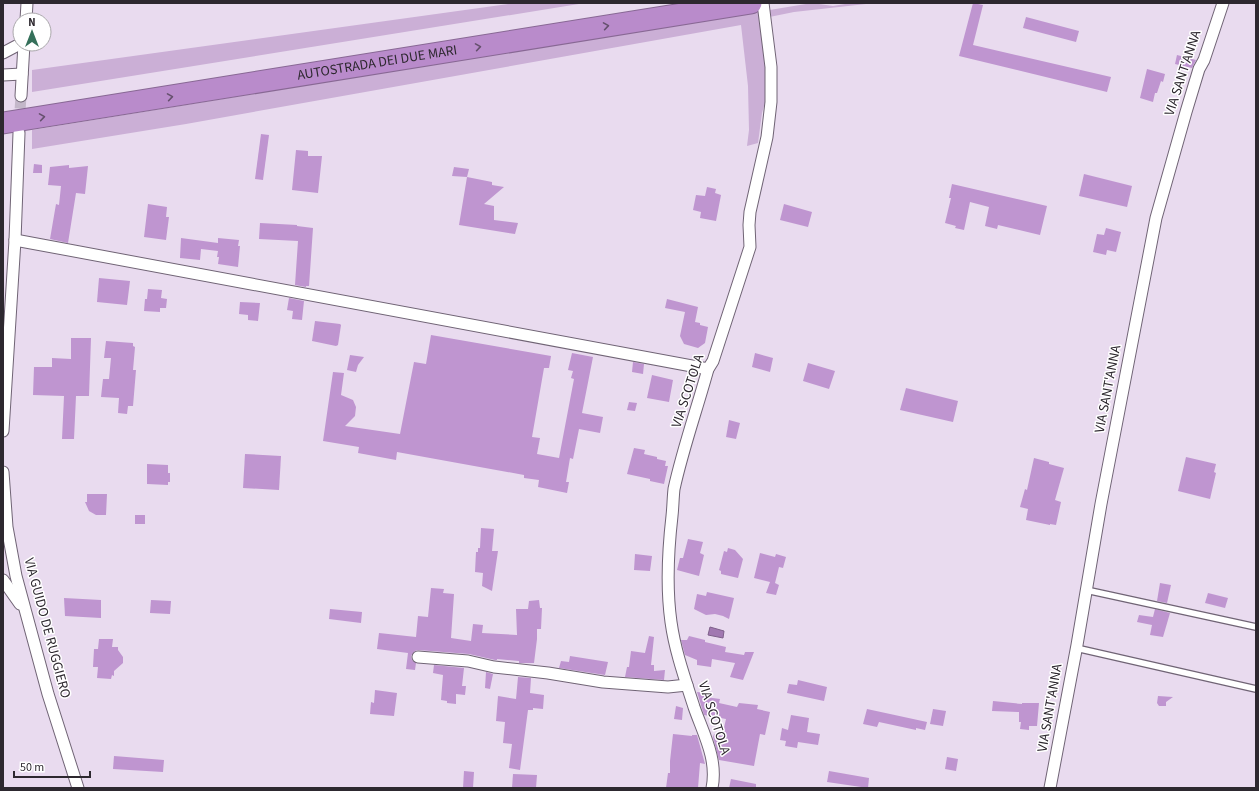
<svg xmlns="http://www.w3.org/2000/svg" width="1259" height="791" font-family="'Source Sans 3',sans-serif">
	<style>
		.green { fill: #cbafd6 }
		.water { fill: #a178b1; stroke: #7e608a }
		.building { fill: #bf95d0 }
		.lines { fill: none; stroke-linecap: round; stroke-linejoin: round }
		.street-tunnel { stroke: #c3b7c9; stroke-width: 11; stroke-dasharray: 11 5.5; stroke-linecap: butt }
		.lane-casing { stroke: #706475; stroke-width: 8 }
		.street-casing { stroke: #706475; stroke-width: 13 }
		.highway-casing { stroke: #886894; stroke-width: 23 }
		.lane { stroke: #fff; stroke-width: 5.5 }
		.street { stroke: #fff; stroke-width: 11 }
		.highway { stroke: #b98bcb; stroke-width: 21 }
		.oneway { stroke: #65506d }
		.labels { text-anchor: middle; dominant-baseline: central; stroke-width: 3; stroke-linejoin: round; paint-order: stroke }
		.street-label { font-size: 14px; fill: #2d282f; stroke: #fff }
	</style>
	<rect width="100%" height="100%" fill="#e9dbef"/>
	<g class="green">
		<polygon points="515,3 585,3 32,92 32,70"/>
		<polygon points="812,3 833,6 851,3 875,3 794,12 759,19 766,70 766,99 762,113 758,143 747,146 749,130 748,86 741,25 186,124 32,149 32,130"/>
	</g>
	<polygon class="water" points="710,627 724,631 723,638 708,635"/>
	<g class="building">
		<polygon points="973,3 983,5 973,45 1111,77 1107,92 959,56"/>
		<polygon points="1026,17 1079,31 1076,42 1023,28"/>
		<polygon points="1177,55 1196,60 1192,68 1175,64"/>
		<polygon points="1147,69 1165,74 1163,82 1161,81 1157,93 1155,93 1153,102 1140,98"/>
		<polygon points="261,134 269,135 263,180 255,179"/>
		<polygon points="296,150 308,151 308,156 322,156 318,193 292,190"/>
		<polygon points="34,164 42,165 42,173 33,173"/>
		<polygon points="69,165 69,168 88,166 85,194 76,193 68,243 50,239 56,204 59,205 61,186 48,185 50,167"/>
		<polygon points="454,167 469,169 467,177 492,182 492,185 504,187 484,204 494,206 494,220 518,223 515,234 459,225 467,177 452,176"/>
		<polygon points="1084,174 1132,186 1127,207 1079,196"/>
		<polygon points="952,184 1047,206 1040,235 998,225 997,229 985,226 989,207 970,202 964,230 955,228 956,226 945,223 951,198 949,198"/>
		<polygon points="707,187 716,189 715,193 721,195 716,221 700,218 701,212 693,210 696,195 705,196"/>
		<polygon points="148,204 167,207 166,217 169,217 166,240 144,237"/>
		<polygon points="784,204 812,212 808,227 780,220"/>
		<polygon points="260,223 297,225 297,226 313,228 309,286 306,286 306,287 295,285 298,241 259,239"/>
		<polygon points="1106,228 1121,232 1116,252 1107,250 1106,255 1093,252 1097,234 1104,235"/>
		<polygon points="181,238 218,243 218,238 239,240 238,246 240,246 238,267 218,264 219,257 217,257 218,251 201,249 200,260 180,258"/>
		<polygon points="99,278 130,281 127,305 97,302"/>
		<polygon points="148,289 162,290 161,298 167,299 166,308 160,308 160,312 144,311 145,299 147,299"/>
		<polygon points="289,298 304,301 302,320 292,319 293,311 287,310"/>
		<polygon points="667,299 698,307 695,322 700,323 700,325 708,327 705,343 698,348 684,344 680,336 685,312 665,308"/>
		<polygon points="240,302 260,303 258,321 248,320 248,315 239,314"/>
		<polygon points="315,321 340,324 341,325 338,345 336,346 312,341"/>
		<polygon points="431,335 551,356 549,368 544,368 532,437 540,438 537,454 559,458 574,379 571,378 573,371 568,370 572,353 593,357 582,413 603,417 600,433 579,429 573,459 570,458 566,482 569,482 567,493 538,487 539,480 524,478 524,475 397,452 396,460 358,453 359,447 323,441 333,372 344,373 341,395 353,400 356,407 355,416 345,426 400,434 414,362 426,364"/>
		<polygon points="71,338 91,338 89,396 76,396 74,439 62,439 64,396 33,395 34,367 52,367 52,358 71,359"/>
		<polygon points="106,341 133,343 133,346 135,347 133,370 136,370 133,406 128,406 127,414 118,413 119,398 101,397 103,379 109,379 111,358 104,358"/>
		<polygon points="755,353 773,358 770,372 752,367"/>
		<polygon points="350,355 364,357 358,365 356,372 347,370"/>
		<polygon points="633,362 644,364 643,374 632,372"/>
		<polygon points="808,363 835,371 829,389 803,381"/>
		<polygon points="652,375 673,380 669,402 647,398"/>
		<polygon points="906,388 958,401 953,422 900,410"/>
		<polygon points="629,402 637,403 635,411 627,410"/>
		<polygon points="729,420 740,423 736,439 726,437"/>
		<polygon points="634,448 645,450 644,454 657,457 657,459 666,461 665,466 668,466 664,484 650,481 650,479 627,474"/>
		<polygon points="245,454 281,456 279,490 243,488"/>
		<polygon points="1186,457 1216,464 1214,472 1216,473 1210,499 1178,491"/>
		<polygon points="1034,458 1049,462 1049,464 1064,468 1055,500 1061,502 1056,525 1050,524 1050,525 1026,520 1028,509 1020,507 1025,489 1027,490"/>
		<polygon points="147,464 168,465 168,473 170,473 170,482 168,482 168,485 147,484"/>
		<polygon points="87,494 107,494 106,515 96,515 89,511 85,502 87,502"/>
		<rect x="135" y="515" width="10" height="9"/>
		<polygon points="481,528 494,529 492,551 498,551 492,591 482,586 483,573 475,572 476,552 478,552 478,548 480,548"/>
		<polygon points="688,539 703,542 700,553 704,555 699,576 677,570 680,558 683,558"/>
		<polygon points="728,548 735,550 743,559 738,578 721,574 721,571 719,570 724,551 727,552"/>
		<polygon points="760,553 775,557 776,554 786,557 783,568 779,567 775,583 779,585 776,595 766,593 770,582 754,578"/>
		<polygon points="635,554 652,556 650,571 634,570"/>
		<polygon points="1160,583 1171,585 1167,603 1157,601"/>
		<polygon points="431,588 444,589 443,593 454,594 451,638 471,641 473,624 483,625 482,633 517,635 516,609 528,609 529,601 539,600 540,608 542,608 541,629 537,629 537,639 534,663 519,663 519,661 497,659 497,660 495,660 469,654 418,650 415,651 411,656 412,660 416,663 415,670 406,669 408,653 377,649 379,633 416,637 418,616 428,617"/>
		<polygon points="707,592 734,598 729,619 723,616 715,614 706,615 694,609 697,594 706,596"/>
		<polygon points="1208,593 1228,598 1225,608 1205,603"/>
		<polygon points="64,598 101,600 101,618 65,616"/>
		<polygon points="151,600 171,601 170,614 150,613"/>
		<polygon points="330,609 362,612 361,623 329,619"/>
		<polygon points="1155,609 1170,613 1163,637 1150,635 1152,625 1137,622 1139,615 1153,617"/>
		<polygon points="649,636 654,637 651,665 654,665 654,671 665,670 664,680 625,677 627,667 629,667 631,651 645,653"/>
		<polygon points="689,636 705,640 705,642 726,647 725,652 744,655 745,652 754,652 743,680 730,677 735,663 712,659 711,667 697,665 697,660 685,655 681,640 687,640"/>
		<polygon points="99,639 113,639 112,647 118,647 118,650 123,657 123,663 114,671 114,676 112,675 111,679 97,678 98,667 93,667 94,649 98,649"/>
		<polygon points="570,656 608,662 605,675 559,668 561,661 569,662"/>
		<polygon points="434,665 464,668 462,686 466,686 465,695 456,694 456,704 447,703 447,701 441,700 443,675 433,673"/>
		<polygon points="486,672 493,674 490,689 485,688"/>
		<polygon points="518,677 531,678 530,693 544,695 543,709 533,708 533,710 528,710 520,770 509,768 512,744 503,743 505,722 496,721 498,696 516,699"/>
		<polygon points="798,680 827,687 824,701 787,693 789,684 797,685"/>
		<polygon points="375,690 397,693 394,716 370,714 371,702 374,703"/>
		<polygon points="697,692 705,693 705,697 720,699 719,703 737,707 739,703 758,705 757,709 770,712 765,735 760,734 754,766 719,760 713,737 714,734 722,736 726,719 704,715"/>
		<polygon points="1158,696 1173,697 1166,702 1166,706 1159,706 1157,703"/>
		<polygon points="993,701 1022,704 1022,703 1039,703 1037,726 1029,726 1029,730 1020,729 1021,722 1019,722 1019,712 992,711"/>
		<polygon points="676,706 683,708 682,720 674,719"/>
		<polygon points="867,709 927,722 925,730 916,728 916,730 879,722 877,727 863,724"/>
		<polygon points="933,709 946,711 943,726 930,724"/>
		<polygon points="791,715 809,718 807,732 820,734 818,745 798,742 797,748 785,746 786,741 780,740 782,728 788,730"/>
		<polygon points="673,734 692,736 692,735 697,735 705,764 700,763 698,788 666,788 668,773 670,773 670,761"/>
		<polygon points="114,756 164,760 163,772 113,769"/>
		<polygon points="947,757 958,759 956,771 945,769"/>
		<polygon points="464,771 474,772 473,788 463,788"/>
		<polygon points="829,771 869,778 868,788 827,782"/>
		<polygon points="513,774 537,775 536,788 512,788"/>
		<polygon points="731,779 756,784 756,788 729,788"/>
	</g>
	<g class="lines">
		<polyline class="street-tunnel" points="19,125 21,96"/>
		<g class="lane-casing">
			<g id="lane">
				<polyline points="1086,590 1256,627"/>
				<polyline points="1076,648 1256,689"/>
			</g>
		</g>
		<g class="street-casing">
			<g id="street">
				<polyline points="26,20 27,3"/>
				<polyline points="3,53 20,44"/>
				<polyline points="3,75 22,74"/>
				<polyline points="21,96 24,44"/>
				<polyline points="15,240 708,369"/>
				<polyline points="3,431 15,240 19,133"/>
				<polyline points="3,472 7,527 16,576 48,694 78,788"/>
				<polyline points="3,580 20,604"/>
				<polyline points="418,657 468,661 494,667 548,673 603,682 668,687 687,685"/>
				<path d="M712,788c6,-29 -9,-55 -18,-81 -9,-28 -19,-56 -23,-85 -5,-35 -3,-71 1,-106 1,-9 1,-18 2,-27 9,-41 23,-80 34,-120l5,-8 37,-114 -1,-22 1,-13 17,-75 4,-35v-35l-8,-64"/>
				<polyline points="1050,788 1077,645 1101,504 1156,218 1186,112 1199,69 1204,60 1223,3"/>
			</g>
		</g>
		<g class="highway-casing">
			<g id="highway">
				<path id="s1" d="M3,123l748,-120"/>
			</g>
		</g>
		<use href="#lane" class="lane"/>
		<use href="#street" class="street"/>
		<use href="#highway" class="highway"/>
	</g>
	<defs><path id="oneway-chevron" d="M-2-3.5L2.5 0L-2 3.5" fill="none" stroke-width="1.6" stroke-linecap="round" stroke-linejoin="round"/></defs>
	<g class="oneway">
		<use href="#oneway-chevron" transform="translate(606 26) rotate(-9)"/>
		<use href="#oneway-chevron" transform="translate(478 47) rotate(-9)"/>
		<use href="#oneway-chevron" transform="translate(170 97) rotate(-9)"/>
		<use href="#oneway-chevron" transform="translate(42 117) rotate(-9)"/>
	</g>
	<g class="labels">
		<g class="street-label">
			<text stroke="none"><textPath href="#s1" startOffset="379">AUTOSTRADA DEI DUE MARI</textPath></text>
			<text transform="translate(1183 73) rotate(-72)">VIA SANT'ANNA</text>
			<text transform="translate(1108 389) rotate(-79)">VIA SANT'ANNA</text>
			<text transform="translate(688 391) rotate(-72)">VIA SCOTOLA</text>
			<text transform="translate(47 628) rotate(75)">VIA GUIDO DE RUGGIERO</text>
			<text transform="translate(1050 708) rotate(-80)">VIA SANT'ANNA</text>
			<text transform="translate(714 718) rotate(72)">VIA SCOTOLA</text>
		</g>
	</g>
	<rect width="1259" height="791" fill="none" stroke="#2d282f" stroke-width="8"/>
	<g transform="translate(32 32)"><circle r="19" fill="#ffffff" stroke="#aba9ac"/>
	<path d="M0-3L7 15L0 10L-7 15Z" fill="#35705a"/>
	<text y="-6" font-size="11" font-weight="bold" text-anchor="middle" fill="#2d282f">N</text>
	</g>
	<path d="M14 771v6h76v-6" fill="none" stroke="#2d282f" stroke-width="2"/>
	<text x="20" y="771" font-size="12" fill="#2d282f" stroke="#ffffff" stroke-width="3" paint-order="stroke">50 m</text>
</svg>
